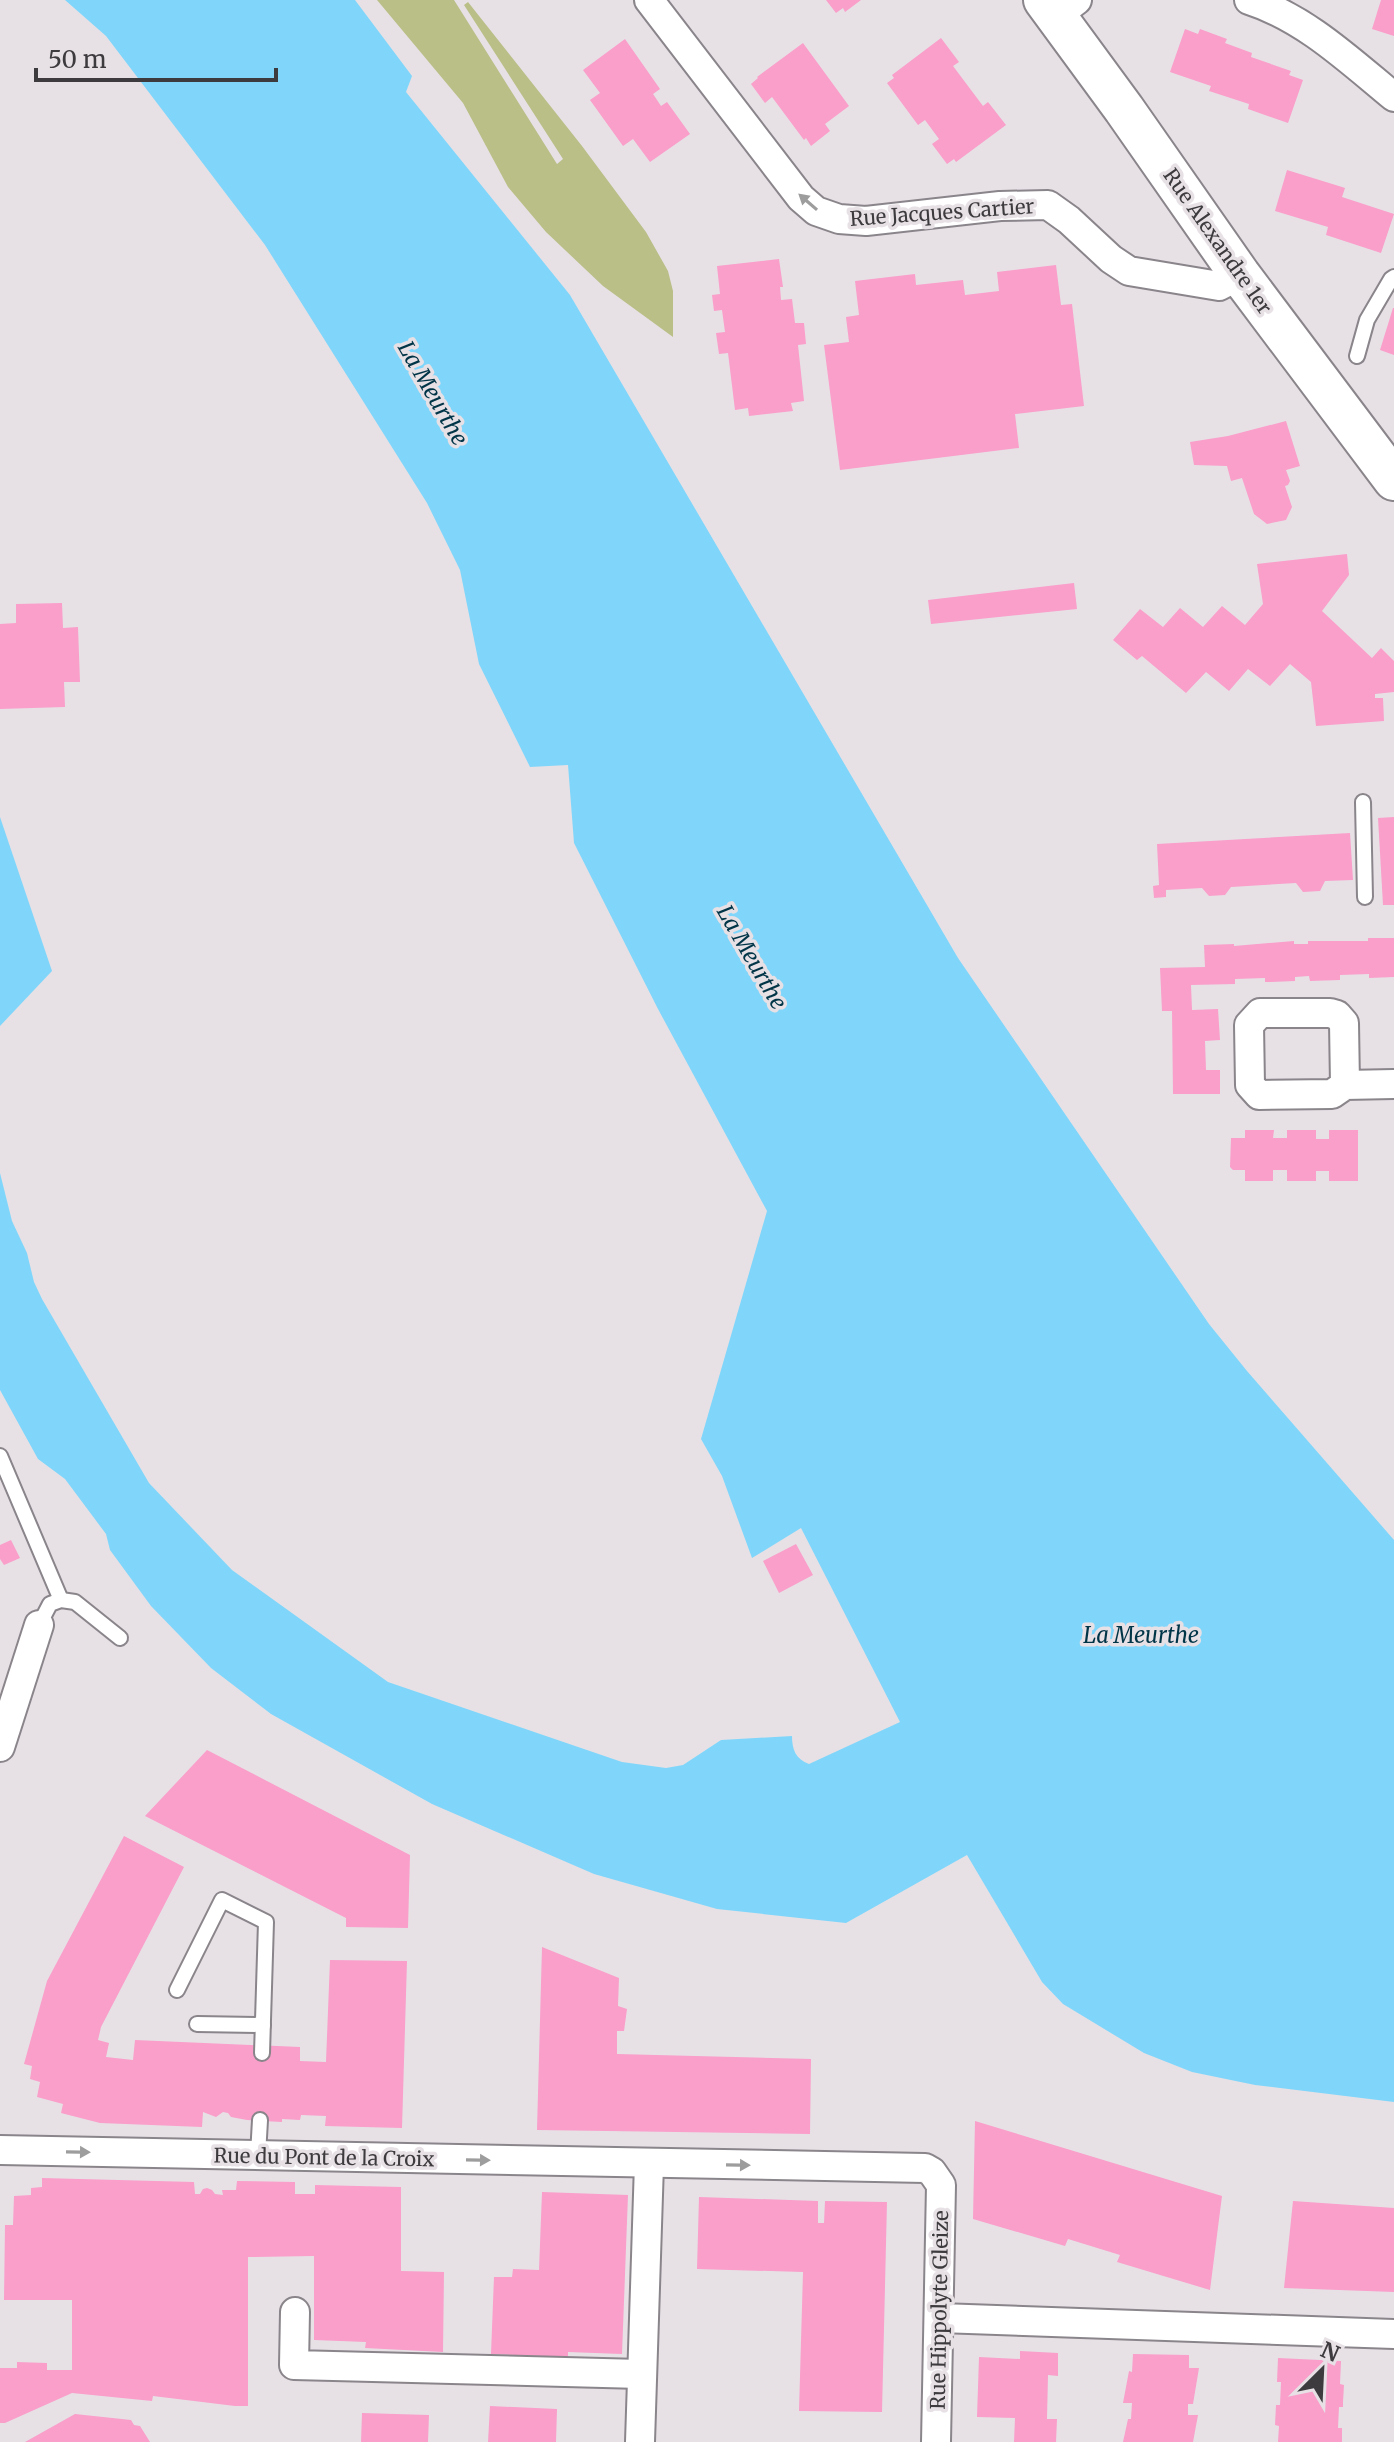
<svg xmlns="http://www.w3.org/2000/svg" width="1394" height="2442" font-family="Merriweather,serif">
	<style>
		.green { fill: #babf88 }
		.water { fill: #80d6fa }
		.building { fill: #fa9eca }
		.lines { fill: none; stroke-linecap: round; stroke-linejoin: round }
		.lane-casing { stroke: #8a858a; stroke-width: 18 }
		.street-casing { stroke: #8a858a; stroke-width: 32 }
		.secondary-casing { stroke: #8a858a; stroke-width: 44 }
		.lane { stroke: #fff; stroke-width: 14 }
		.street { stroke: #fff; stroke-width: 28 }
		.secondary { stroke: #fff; stroke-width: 40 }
		.oneway { fill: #9e9d9e }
		.labels { text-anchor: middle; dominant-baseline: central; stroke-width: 7; stroke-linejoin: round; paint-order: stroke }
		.street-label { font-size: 20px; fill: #3d3b3d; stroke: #e7e1e6 }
		.water-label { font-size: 22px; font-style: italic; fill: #003447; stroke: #e7e1e6 }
	</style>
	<rect width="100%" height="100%" fill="#e7e1e6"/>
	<polygon class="green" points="377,0 454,0 557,164 563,159 464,5 468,2 582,146 646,232 668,271 673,291 673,337 603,286 546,232 508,187 463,103"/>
	<g class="water">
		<path d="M65,0h290l57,76 -6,16 164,203 388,663 251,366 38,47 147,169v562l-139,-17 -63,-13 -48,-19 -81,-49 -21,-22 -75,-127 -121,68 -129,-14 -123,-35 -162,-70 -161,-90 -60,-46 -60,-62 -41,-56 -4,-16 -41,-55 -27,-20 -38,-69v-217l12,48 15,32 7,29 8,17 107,184 83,87 156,112 234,80 44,6 17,-3 38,-25 71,-4c0,14 4,23 17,28l91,-42 -99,-194 -49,30 -30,-82 -21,-37 66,-228 -109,-202 -84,-166 -6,-78 -38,2 -51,-103 -19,-94 -33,-67 -162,-258 -159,-209z"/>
		<polygon points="0,817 52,971 0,1026"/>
	</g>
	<g class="building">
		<polygon points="826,0 861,0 845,12 843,8 836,13"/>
		<polygon points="1381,0 1394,0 1394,36 1372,29"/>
		<polygon points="1185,29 1198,34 1200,29 1227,39 1225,43 1252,53 1251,57 1291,71 1289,75 1303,80 1288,123 1248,109 1249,104 1209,91 1211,86 1170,72"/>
		<polygon points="941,38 959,62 953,66 983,106 988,102 1006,125 956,162 954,159 947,164 932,144 939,139 925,120 918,125 887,83 894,78 892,75"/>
		<polygon points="625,39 660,89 653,94 661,106 667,102 690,134 650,162 633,139 623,146 590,100 600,93 583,70"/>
		<polygon points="803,43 849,106 825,124 830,131 811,146 806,138 804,140 772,97 765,103 751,84 758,78 757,77"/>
		<polygon points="1287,170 1342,187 1345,188 1342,197 1394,214 1381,253 1326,235 1328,227 1275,211"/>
		<polygon points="779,259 783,287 780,287 781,300 792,299 795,323 804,323 806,344 798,345 804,401 791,403 793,411 749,416 748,408 735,410 728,353 719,354 716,333 725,332 722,310 714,311 712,295 720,294 717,266"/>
		<polygon points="1056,265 1061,305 1072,304 1084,406 1015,414 1019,448 840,470 824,345 849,342 846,317 859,315 855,281 915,274 916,285 963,280 965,295 999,291 997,272"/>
		<polygon points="1393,308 1394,308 1394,355 1380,350"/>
		<polygon points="1286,421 1300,466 1286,470 1290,481 1288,485 1285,486 1292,507 1286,520 1267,524 1254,514 1242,478 1231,481 1227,466 1194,465 1190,442 1228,436"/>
		<polygon points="1347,554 1349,575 1322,611 1372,658 1381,648 1394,661 1394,692 1375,694 1375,698 1383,698 1384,721 1316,726 1311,682 1290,664 1270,686 1248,669 1229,691 1206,672 1186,693 1142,656 1137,660 1113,640 1140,609 1163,627 1180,608 1203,627 1222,606 1245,625 1263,604 1257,564"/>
		<polygon points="1074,583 1077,609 931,624 928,600"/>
		<polygon points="62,603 63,628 78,627 80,682 64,682 65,707 0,709 0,624 16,623 16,604"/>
		<polygon points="1394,817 1394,905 1383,905 1378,818"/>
		<polygon points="1350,833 1353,880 1325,881 1320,891 1303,892 1296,883 1231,887 1225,895 1209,896 1202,888 1166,890 1166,897 1154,898 1153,886 1159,885 1157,844"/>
		<polygon points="1368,938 1394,938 1394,977 1369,978 1369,974 1340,975 1340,980 1310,981 1309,976 1295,977 1295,981 1271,982 1265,982 1265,978 1235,979 1235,984 1191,985 1192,1010 1218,1009 1220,1040 1205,1041 1206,1070 1220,1070 1220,1094 1173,1094 1172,1011 1162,1011 1160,968 1205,967 1204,945 1234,944 1234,946 1294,941 1294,944 1308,944 1308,941 1368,941"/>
		<polygon points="1245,1130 1274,1130 1273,1138 1287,1138 1287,1130 1316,1130 1316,1139 1329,1139 1329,1130 1358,1130 1358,1181 1329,1181 1329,1171 1316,1171 1316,1181 1287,1181 1287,1170 1273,1170 1273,1181 1245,1181 1245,1170 1233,1170 1230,1167 1231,1138 1245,1138"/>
		<polygon points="11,1540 20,1558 4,1565 0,1559 0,1545"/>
		<polygon points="796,1544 813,1575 779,1593 763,1561"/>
		<polygon points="207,1750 410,1855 408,1928 346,1927 346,1918 145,1816"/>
		<polygon points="124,1836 184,1867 101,2027 98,2040 109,2043 106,2057 133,2060 135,2040 300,2047 300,2061 326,2062 330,1960 407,1961 402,2128 325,2126 326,2116 301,2115 300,2120 282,2119 282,2122 247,2120 231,2117 228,2113 223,2112 216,2117 203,2112 202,2127 100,2123 61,2113 63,2104 37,2097 40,2082 30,2079 32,2066 24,2064 47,1981"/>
		<polygon points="542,1947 619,1978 618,2006 627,2009 624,2031 617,2031 617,2054 811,2059 810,2134 537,2130"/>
		<polygon points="975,2121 1222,2196 1210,2290 1117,2262 1120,2255 1068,2239 1065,2246 973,2219"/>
		<polygon points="42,2178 194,2182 195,2194 200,2194 203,2189 207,2188 212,2190 215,2194 223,2195 222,2190 236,2190 237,2181 295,2182 295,2194 315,2194 315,2185 401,2187 401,2271 444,2272 443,2352 365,2348 366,2342 314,2340 314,2256 248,2257 248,2406 235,2406 153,2396 152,2401 72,2393 5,2423 0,2423 0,2368 17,2368 17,2362 47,2363 47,2370 72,2370 72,2300 4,2300 5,2225 13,2225 14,2196 31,2195 31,2188 42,2187"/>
		<polygon points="542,2192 628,2195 622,2354 568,2352 568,2357 491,2354 494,2277 512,2277 513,2269 539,2270"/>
		<polygon points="699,2197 818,2201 818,2223 824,2223 825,2201 887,2202 882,2412 799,2411 803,2272 697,2269"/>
		<polygon points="1293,2201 1394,2208 1394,2292 1284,2288"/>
		<polygon points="1020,2351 1058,2353 1058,2376 1048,2375 1047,2419 1057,2419 1056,2442 1014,2442 1015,2418 977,2417 979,2357 1020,2359"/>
		<polygon points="1133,2354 1189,2355 1189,2368 1199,2368 1193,2404 1188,2404 1188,2415 1198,2415 1193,2442 1123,2442 1128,2419 1131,2419 1132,2403 1123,2403 1129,2371 1132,2372"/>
		<polygon points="1278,2358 1341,2361 1340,2384 1344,2385 1343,2402 1343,2407 1339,2407 1338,2428 1342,2428 1342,2442 1278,2442 1279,2426 1275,2425 1276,2405 1280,2405 1281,2382 1277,2382"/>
		<polygon points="490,2406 557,2409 556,2442 488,2442"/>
		<polygon points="362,2413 429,2415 428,2442 361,2442"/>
		<polygon points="75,2414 131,2420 134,2425 140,2426 150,2442 25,2442"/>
	</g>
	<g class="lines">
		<g class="lane-casing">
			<g id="lane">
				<polyline points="1357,356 1367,320 1391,279 1394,277"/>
				<polyline points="1363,802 1365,897"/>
				<polyline points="0,1456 61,1600"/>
				<polyline points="39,1625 50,1604 61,1600 75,1602 120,1638"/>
				<polyline points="177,1990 222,1900 266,1922 262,2053"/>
				<polyline points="197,2024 263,2025"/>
				<polyline points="258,2155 260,2120"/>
			</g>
		</g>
		<g class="street-casing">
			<g id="street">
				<polyline points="649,0 801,198 816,211 839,219 866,221 1000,206 1048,205 1069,220 1111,259 1129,271 1219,286 1240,275"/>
				<path d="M1249,0c56,18 100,60 145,97"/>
				<polyline points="1056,16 1077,0"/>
				<polyline points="1345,1085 1344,1023 1337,1015 1330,1013 1260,1013 1249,1025 1250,1085 1259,1095 1332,1094 1345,1085 1394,1084"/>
				<polyline points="0,1747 39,1625"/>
				<polyline points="0,2150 925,2168 932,2172 941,2185 936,2442"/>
				<polyline points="295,2312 294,2365 641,2374"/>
				<polyline points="940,2318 1394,2334"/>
				<polyline points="640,2442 649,2164"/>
			</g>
		</g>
		<g class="secondary-casing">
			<polyline id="secondary" points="1044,0 1124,109 1240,275 1394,480"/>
		</g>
		<use href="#lane" class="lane"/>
		<use href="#street" class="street"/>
		<use href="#secondary" class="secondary"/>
	</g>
	<defs><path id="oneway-solid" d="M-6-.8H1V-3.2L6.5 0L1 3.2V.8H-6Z" transform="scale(2)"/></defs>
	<g class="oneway">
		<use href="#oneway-solid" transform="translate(808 202) rotate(-139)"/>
		<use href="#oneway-solid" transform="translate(78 2152) rotate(1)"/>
		<use href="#oneway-solid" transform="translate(478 2160) rotate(1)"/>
		<use href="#oneway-solid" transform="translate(738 2165) rotate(1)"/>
	</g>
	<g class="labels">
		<g class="street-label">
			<text transform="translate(942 212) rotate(-4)">Rue Jacques Cartier</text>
			<text transform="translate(1218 241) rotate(55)">Rue Alexandre 1er</text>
			<text transform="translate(324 2157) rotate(1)">Rue du Pont de la Croix</text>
			<text transform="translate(939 2310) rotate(-89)">Rue Hippolyte Gleize</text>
		</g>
		<g class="water-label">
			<text transform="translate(433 393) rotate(60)">La Meurthe</text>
			<text transform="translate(752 957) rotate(60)">La Meurthe</text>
			<text x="1141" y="1635">La Meurthe</text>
		</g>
	</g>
	<g transform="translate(1322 2370) rotate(24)" stroke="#e7e1e6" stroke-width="6" paint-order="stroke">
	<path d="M0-6L14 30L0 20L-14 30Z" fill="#3d3b3d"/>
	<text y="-12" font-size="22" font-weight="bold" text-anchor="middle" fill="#3d3b3d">N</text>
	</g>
	<path d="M36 68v12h240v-12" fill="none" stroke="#3d3b3d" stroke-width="4"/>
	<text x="48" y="68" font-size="24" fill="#3d3b3d" stroke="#e7e1e6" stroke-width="6" paint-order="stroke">50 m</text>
</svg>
